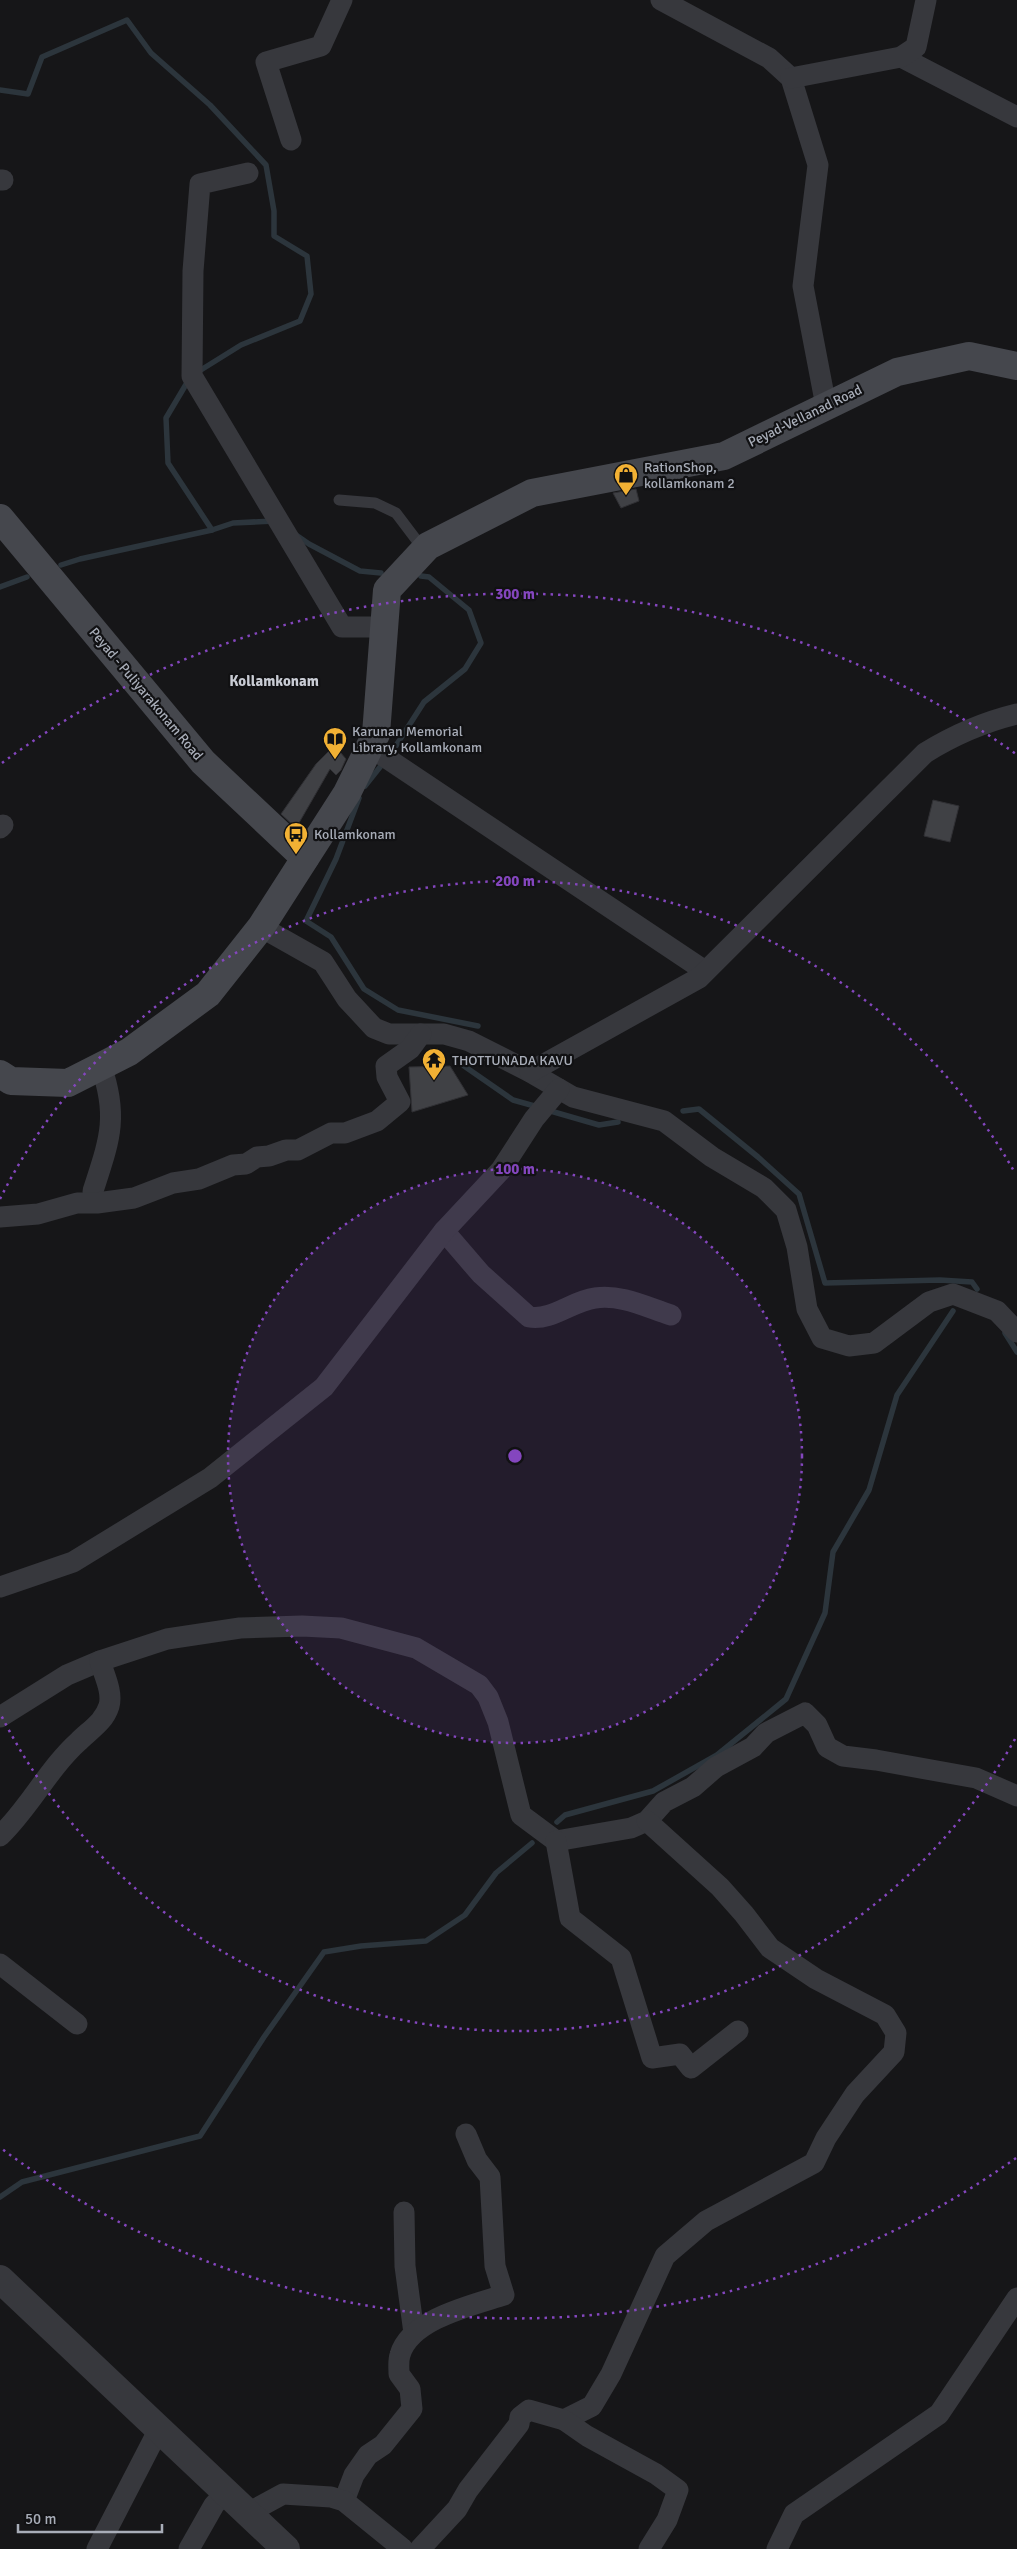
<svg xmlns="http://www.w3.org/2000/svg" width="1017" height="2549" font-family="Signika,sans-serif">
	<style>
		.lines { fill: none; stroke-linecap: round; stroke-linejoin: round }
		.stream { stroke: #2c353c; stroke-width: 5.5 }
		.building { fill: #404145; stroke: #303034 }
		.service { stroke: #37383d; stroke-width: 11 }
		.minor { stroke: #37383d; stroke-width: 21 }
		.tertiary { stroke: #37383d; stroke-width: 28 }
		.secondary { stroke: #45474d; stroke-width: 28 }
		.ring { fill: none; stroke: #8446be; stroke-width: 2.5; stroke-dasharray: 2.5 5 }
		.labels { text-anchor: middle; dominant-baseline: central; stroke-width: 4.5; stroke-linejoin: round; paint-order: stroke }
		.street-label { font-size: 14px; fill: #a8adb8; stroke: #111113 }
		.poi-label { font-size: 14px; fill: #a8adb8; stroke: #111113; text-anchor: start }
		.neighbourhood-label { font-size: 15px; font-weight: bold; fill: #c9ccd4; stroke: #111113 }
		.centre { fill: #8446be; stroke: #111113; stroke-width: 2.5 }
		.ring-label { font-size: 15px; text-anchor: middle; font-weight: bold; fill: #8446be; stroke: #111113; stroke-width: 4.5; stroke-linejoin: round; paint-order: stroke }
	</style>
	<rect width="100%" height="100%" fill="#161618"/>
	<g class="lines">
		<g class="stream">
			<polyline points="0,90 28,94 42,57 127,20 151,53 210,105 266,165 274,211 274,236 307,256 311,294 300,321 241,345 196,373"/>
			<polyline points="188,381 166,418 168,463 212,530 233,523 274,521"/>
			<polyline points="296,535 309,544 360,571 381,573"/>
			<polyline points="61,565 80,559 212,530"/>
			<polyline points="0,587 27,577"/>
			<polyline points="390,755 424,702 465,669 481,643 469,610 429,577 421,576"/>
			<polyline points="365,786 384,762"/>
			<polyline points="359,798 336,859 306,921 331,937 364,989 398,1010 478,1026"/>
			<polyline points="467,1059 464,1066 513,1100 538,1107"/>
			<polyline points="547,1110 599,1125 618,1122"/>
			<polyline points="683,1111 699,1109 758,1157 799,1194 825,1283 940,1280 972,1282 977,1289"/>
			<polyline points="1005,1333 1017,1352"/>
			<polyline points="557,1822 565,1815 653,1791 717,1755 786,1699 825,1613 833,1552 869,1490 897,1395 953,1311"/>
			<polyline points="0,2197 22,2182 200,2136 264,2037 324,1952 361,1946 426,1941 465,1915 496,1873 532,1843"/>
		</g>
	</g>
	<g class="building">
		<polygon points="636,489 639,501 621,508 613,493"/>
		<polygon points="342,738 346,742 340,752 346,759 341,770 336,775 330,769 296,828 281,814 316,764"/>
		<polygon points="933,800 959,806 950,842 924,836"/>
		<polygon points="450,1066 468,1095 412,1112 409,1067"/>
	</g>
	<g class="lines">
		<polyline class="service" points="339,500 375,503 396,513 424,550"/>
		<g class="minor">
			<polyline points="661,0 769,58 791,78 818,165 803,286 826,406"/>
			<polyline points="901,57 1017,117"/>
			<polyline points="791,78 901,57 916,47 926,0"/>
			<polyline points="291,140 266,62 321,46 342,0"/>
			<polyline points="248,173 200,184 193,271 192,376 342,627 383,627"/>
			<polyline points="0,180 3,180"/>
			<polyline points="370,747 705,971"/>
			<polyline points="0,828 3,825"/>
			<polyline points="261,927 323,962 347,999 374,1028 389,1034 444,1034 469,1041 530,1072 573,1097 664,1121 712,1157 764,1188 786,1210 797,1247 807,1309 822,1338 849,1346 874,1343 929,1302 953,1294 997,1311 1017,1332"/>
			<path d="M530,1072l169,-94 226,-225c29,-18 59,-31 92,-39"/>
			<path d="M93,1191c16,-50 26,-73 8,-125"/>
			<polyline points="0,1217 38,1214 77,1203 97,1203 134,1198 173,1183 199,1179 233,1165 246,1164 257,1157 269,1156 286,1150 298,1150 331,1133 345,1133 377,1121 400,1102 387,1077 386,1066 410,1049 421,1034"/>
			<path d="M444,1231l37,43 48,43c23,4 43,-16 66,-19 26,-4 51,9 76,17"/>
			<polyline points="0,1587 73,1562 210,1478 324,1387 444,1231 501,1170 534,1119 559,1089"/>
			<polyline points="0,1717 67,1675 100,1661"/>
			<path d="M0,1836c30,-29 48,-67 79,-95 11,-11 25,-19 30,-35 4,-14 -5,-31 -9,-45l67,-22 73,-11 62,-2 39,2 75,20 63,37 9,12 10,25 23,93 35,26 75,-13 16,-7 17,-19 29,-15 23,-20 37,-20 13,-14 39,-20 12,12 10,22 16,9 33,4 100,18 41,18"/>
			<polyline points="556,1841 570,1918 621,1958 652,2058 680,2054 691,2068 738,2031"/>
			<polyline points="0,1964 77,2024"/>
			<polyline points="404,2212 405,2266 414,2333"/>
			<polyline points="564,2420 592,2406 611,2374 665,2256 706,2221 814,2163 826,2138 855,2094 894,2052 896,2033 885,2015 816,1979 770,1948 744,1914 720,1887 647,1821"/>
			<path d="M344,2501l10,-26 14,-20 15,-10 29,-36 -2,-20 -11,-15c0,-6 -1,-13 1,-19 10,-36 73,-50 104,-60l-9,-29 -5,-89 -13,-17 -11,-26"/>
			<polyline points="248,2513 283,2494 331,2497 344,2501 403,2549"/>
			<polyline points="97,2549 159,2429"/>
			<polyline points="189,2549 214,2505 226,2492"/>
			<polyline points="420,2549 457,2509 468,2490 519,2424 520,2417 529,2410 564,2420 587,2436 656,2474 678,2490 667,2520 649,2549"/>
			<polyline points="777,2549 794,2514 939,2414 1017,2298"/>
		</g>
		<polyline class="tertiary" points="0,2279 286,2549"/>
		<g class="secondary">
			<polyline points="0,518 203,762 305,858"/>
			<polyline points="0,1074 11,1081 68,1083 129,1052 208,994 261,927 347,793 376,734 387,590 428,546 532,493 724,456 897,372 969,356 1017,366"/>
		</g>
	</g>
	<circle cx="515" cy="1456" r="287" fill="#8446be" fill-opacity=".12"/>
	<g class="ring">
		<circle cx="515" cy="1456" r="287"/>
		<path d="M1015 1739A575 575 0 0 1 0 1713M0 1199A575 575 0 0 1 1015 1173"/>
		<path d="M1016 2158A862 862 0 0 1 2 2149M2 763A862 862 0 0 1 1016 754"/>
	</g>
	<defs>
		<g id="shop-pin" transform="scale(1.25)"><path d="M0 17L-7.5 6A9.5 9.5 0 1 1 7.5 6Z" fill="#f2b134" stroke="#111113"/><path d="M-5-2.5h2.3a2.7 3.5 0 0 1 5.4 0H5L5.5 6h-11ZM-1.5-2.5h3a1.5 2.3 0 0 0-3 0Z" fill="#111"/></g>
		<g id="library-pin" transform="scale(1.25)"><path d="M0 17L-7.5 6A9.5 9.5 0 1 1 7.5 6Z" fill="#f2b134" stroke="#111113"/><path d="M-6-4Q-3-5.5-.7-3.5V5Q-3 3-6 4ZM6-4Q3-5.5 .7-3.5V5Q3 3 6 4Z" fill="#111"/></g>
		<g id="bus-pin" transform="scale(1.25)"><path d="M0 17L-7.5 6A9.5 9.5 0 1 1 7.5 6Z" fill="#f2b134" stroke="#111113"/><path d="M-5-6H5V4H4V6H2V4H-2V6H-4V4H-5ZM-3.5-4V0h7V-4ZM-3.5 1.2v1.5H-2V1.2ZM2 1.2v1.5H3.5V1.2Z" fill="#111"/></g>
		<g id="temple-pin" transform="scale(1.25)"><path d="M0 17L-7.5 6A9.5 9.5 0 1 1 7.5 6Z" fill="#f2b134" stroke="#111113"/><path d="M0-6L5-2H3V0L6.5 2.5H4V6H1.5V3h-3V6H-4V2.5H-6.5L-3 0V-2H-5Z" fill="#111"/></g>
	</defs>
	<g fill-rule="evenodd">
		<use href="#shop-pin" x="626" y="475"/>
		<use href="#library-pin" x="335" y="739"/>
		<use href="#bus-pin" x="296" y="834"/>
		<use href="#temple-pin" x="434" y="1060"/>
	</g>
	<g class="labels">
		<g class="street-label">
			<text transform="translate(805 416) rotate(-26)">Peyad-Vellanad Road</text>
			<text transform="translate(146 694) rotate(50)">Peyad - Puliyarakonam Road</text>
		</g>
		<g class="poi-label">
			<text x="644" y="467">RationShop,<tspan x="644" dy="16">kollamkonam 2</tspan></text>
			<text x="352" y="731">Karunan Memorial<tspan x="352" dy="16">Library, Kollamkonam</tspan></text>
			<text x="314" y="834">Kollamkonam</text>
			<text x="452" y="1060">THOTTUNADA KAVU</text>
		</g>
		<g class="neighbourhood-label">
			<text x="274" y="681">Kollamkonam</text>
		</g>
	</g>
	<circle cx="515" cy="1456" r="8" class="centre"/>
	<g class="ring-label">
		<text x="515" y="599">300 m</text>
		<text x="515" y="886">200 m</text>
		<text x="515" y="1174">100 m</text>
	</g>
	<path d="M18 2524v8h144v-8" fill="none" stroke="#a8adb8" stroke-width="2.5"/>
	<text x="25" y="2524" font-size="15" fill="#a8adb8" stroke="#111113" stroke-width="4" paint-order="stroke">50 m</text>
</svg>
